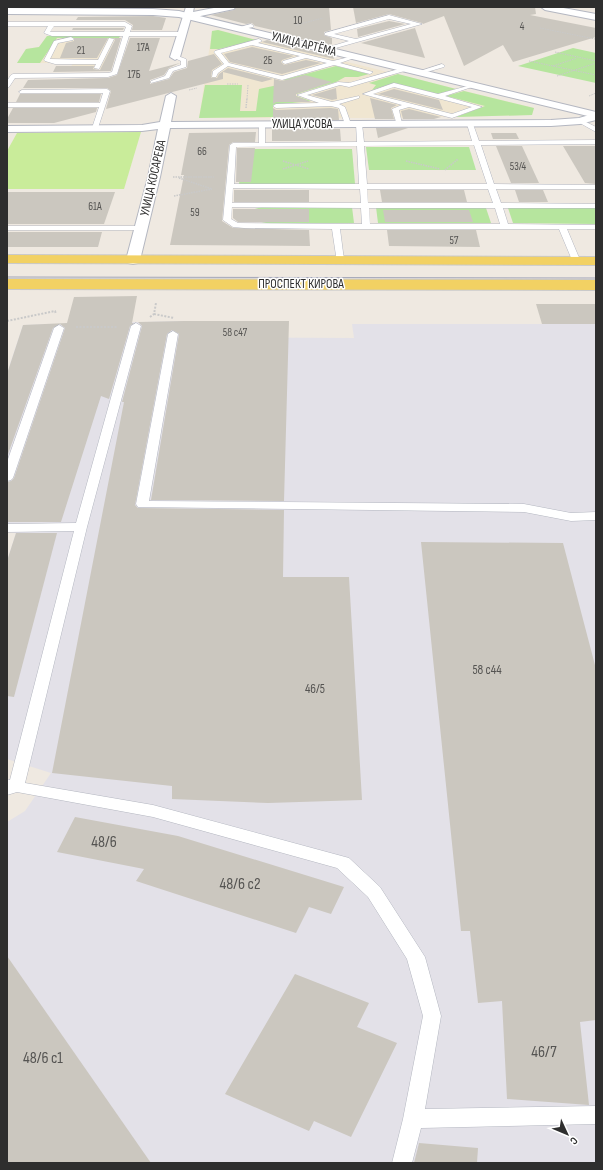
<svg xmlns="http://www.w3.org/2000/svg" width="603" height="1170" font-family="'Sofia Sans Condensed',sans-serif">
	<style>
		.industrial { fill: #e3e1e8 }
		.education { fill: #f0e6d1 }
		.green { fill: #b6e59e }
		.pitch { fill: #c9ec9a }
		.building { fill: #cbc7bf }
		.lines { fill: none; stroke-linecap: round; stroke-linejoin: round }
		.lane-casing { stroke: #b4b7c1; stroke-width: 1 }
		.street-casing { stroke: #b4b7c1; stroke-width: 2 }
		.secondary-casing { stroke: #b4b7c1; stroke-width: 2 }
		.primary-casing { stroke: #c9c9c9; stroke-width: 2 }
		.path-far2 { stroke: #c9c9c9; stroke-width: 1; stroke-dasharray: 1.5 1; stroke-linecap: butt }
		.path-far1 { stroke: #c9c9c9; stroke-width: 1.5; stroke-dasharray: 1.5 1; stroke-linecap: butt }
		.path { stroke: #c9c9c9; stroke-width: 2; stroke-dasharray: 2 1.5; stroke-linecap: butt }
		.lane { fill: #fff; fill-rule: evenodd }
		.street { fill: #fff; fill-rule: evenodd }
		.secondary { fill: #fff; fill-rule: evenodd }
		.primary { fill: #f2d163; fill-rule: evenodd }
		.tram { stroke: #a3a6b8; stroke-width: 1 }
		.labels { text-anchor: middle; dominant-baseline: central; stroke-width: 3; stroke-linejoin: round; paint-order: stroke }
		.far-number-label { font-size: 11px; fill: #555452 }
		.far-street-label { font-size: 13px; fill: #2e2e2e; stroke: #fff }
		.number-label { font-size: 13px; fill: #555452 }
		.near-number-label { font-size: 16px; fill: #555452 }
	</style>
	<rect width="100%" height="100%" fill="#efe9e1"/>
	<polygon class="industrial" points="184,321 181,337 354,338 352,324 596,324 596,1163 7,1163 7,822 25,811 51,773 7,759 7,561 16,533 7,532 7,373 23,325"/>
	<g class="education">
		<polygon points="218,30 534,108 532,115 384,118 199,118 212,31"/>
		<polygon points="121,34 118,40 114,41 101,69 70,69 73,63 17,63 26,49 39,47 47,36"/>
	</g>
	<g class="green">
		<polygon points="218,30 256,40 219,49 210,49 212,31"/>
		<polygon points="121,34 119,38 57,38 40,63 17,63 26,49 39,47 47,36"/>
		<polygon points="573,48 596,53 596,83 518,66"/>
		<polygon points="336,66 369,74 358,77 345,77 336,82 293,95 311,101 273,105 273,117 199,118 205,85 242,85 240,111 256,111 259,89 292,82 283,80"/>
		<polygon points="398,74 456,89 438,94 394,83 372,90 376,85 369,83"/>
		<polygon points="464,91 534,108 532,115 456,117 485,106 446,96"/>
		<polygon points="366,147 469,147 476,170 369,170"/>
		<polygon points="243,149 352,149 355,184 239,184"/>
		<polygon points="262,207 352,207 354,223 271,224 252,220 248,211"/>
		<polygon points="376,207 486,208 491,223 378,223"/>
		<polygon points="508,208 596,208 596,224 513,223"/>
	</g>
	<polygon class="pitch" points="141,132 124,189 7,189 7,151 17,133"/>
	<g class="building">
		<polygon points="236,7 329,7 331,30 324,32 324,35 332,38 332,44 328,46 286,35 290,34 255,26 252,23 246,24 211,15 234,10"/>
		<polygon points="353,7 535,7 536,14 530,15 596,28 596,37 513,62 503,45 464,66 444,16 423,24 422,23 389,14 356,23"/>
		<polygon points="153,16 166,18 162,30 132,30 133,25 125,20 76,20 78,17"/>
		<polygon points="389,21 405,24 358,37 357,29"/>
		<polygon points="73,28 124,28 123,30 72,30"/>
		<polygon points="415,28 425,58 361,43"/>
		<polygon points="74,38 108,38 97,58 60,58 66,43 74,41"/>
		<polygon points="114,38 121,38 111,71 53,72 56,66 94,66 93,69 100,70 115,40"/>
		<polygon points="130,38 160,38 149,71 180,63 169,68 164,75 150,80 150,84 169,79 174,72 187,68 188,61 214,54 222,64 212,70 211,77 212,78 217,78 219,74 228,68 273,79 262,82 223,72 223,79 106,109 111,91 107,88 23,88 28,80 108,78 117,75"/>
		<polygon points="267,40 333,56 334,59 262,42"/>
		<polygon points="252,47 294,56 282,60 281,62 284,65 306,60 321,63 282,74 230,62 224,54"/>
		<polygon points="305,75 332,82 296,94 296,96 311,102 276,102 273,104 274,79 282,81"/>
		<polygon points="336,88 337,99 332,100 312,95"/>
		<polygon points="394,89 439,100 443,110 378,94"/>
		<polygon points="20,94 101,94 99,102 16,102"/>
		<polygon points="370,98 397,105 391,108 394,119 375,119"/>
		<polygon points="13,108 97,108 96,112 54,123 7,123 7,119"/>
		<polygon points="273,108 276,110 331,108 338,109 339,120 273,120"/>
		<polygon points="409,109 441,117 434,119 403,119 401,111"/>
		<polygon points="376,128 408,128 378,138"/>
		<polygon points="272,129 340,129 341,141 272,141"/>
		<polygon points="256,132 255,142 233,142 229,145 222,221 233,228 309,230 310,246 170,245 184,175 181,175 189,133"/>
		<polygon points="491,133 516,133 519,139 493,139"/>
		<polygon points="496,146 522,146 539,183 511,183"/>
		<polygon points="563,146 596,146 596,184 585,183"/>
		<polygon points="237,148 255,148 251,182 236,182"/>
		<rect x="234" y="190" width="75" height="12"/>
		<polygon points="380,190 464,190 467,202 382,202"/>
		<polygon points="515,190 543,190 548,202 519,202"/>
		<polygon points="7,192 115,192 104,224 7,224"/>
		<polygon points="233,209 309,209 309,222 238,222 233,218"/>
		<polygon points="383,210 469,210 473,222 385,222"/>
		<polygon points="387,230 476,230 480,247 389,246"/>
		<polygon points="7,232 102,232 98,247 7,247"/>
		<polygon points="137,296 132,323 134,323 130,326 109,399 101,396 61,522 7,522 7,482 11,481 14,478 65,328 60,324 53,328 7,457 7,374 23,325 67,323 74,297"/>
		<polygon points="536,304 596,304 596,324 542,324"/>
		<polygon points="184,321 289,321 284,501 151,500 179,334 172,330 167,334 135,505 138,508 284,510 283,577 349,577 362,800 268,803 172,799 172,786 52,773 124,402 122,402 142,326 138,322"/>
		<polygon points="16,533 57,533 14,697 7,696 7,561"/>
		<polygon points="421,542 563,543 596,669 596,1020 580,1022 589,1105 507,1099 502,1001 478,1003 470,931 461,931"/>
		<polygon points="75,817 178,836 344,887 331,914 309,907 296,933 136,881 144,869 57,852"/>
		<polygon points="7,956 151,1163 7,1163"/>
		<polygon points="295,974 369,1003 357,1027 397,1043 351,1137 314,1121 309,1131 225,1094"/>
		<polygon points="419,1143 478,1148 477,1163 414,1163"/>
	</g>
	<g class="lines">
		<g class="lane-casing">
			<g id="lane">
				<path d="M389,15l33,9 -97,27 -3,-2 27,-8 -24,-6v-2zM389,19l22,5 -55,15 -22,-5z"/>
				<path d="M7,22h118l7,4 -2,6h52l3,2 -3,2h-53l-12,38 -9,3 -93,1 -6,9 -2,1v-7l4,-6 2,-1 95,-1 4,-1 11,-36h-71l-8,-3 4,-7h-41zM54,26h70l2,1 -2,5h-74z"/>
				<polygon points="251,24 254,26 253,27 239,30 236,28"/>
				<polygon points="71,37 74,39 73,40 58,43 50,59 98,60 109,38 114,39 99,69 94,68 96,64 55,64 45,61 44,60 54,41"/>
				<path d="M259,39l3,2 -4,2 75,18 24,-6v2l-17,6 33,9 -3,2 -36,-9 -52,15 -54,-14 -10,7 -2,4h-4l1,-6 11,-7 -10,-12 1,-1zM252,45l48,11 -17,5 -1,1 3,2 21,-6 21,5 -45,13 -53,-13 -8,-10z"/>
				<polygon points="175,55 186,59 186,67 173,71 169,78 151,83 151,81 165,76 169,69 181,65 181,61 172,57"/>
				<polygon points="442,64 445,66 444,67 420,74 417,72"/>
				<polygon points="406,67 409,69 408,70 349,87 340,85 307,95 332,102 359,96 359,98 339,104 345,107 351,124 350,125 345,124 339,108 331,106 276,108 273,106 276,104 319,103 297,95 338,82 349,83"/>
				<path d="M394,83l44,11 37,-10v2l-30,10 37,11 -30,11 -43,-11 -10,3 3,14 -5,1 -5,-16 10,-4 -39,-11zM394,87l78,20 -20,7 -79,-20z"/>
				<polygon points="22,90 107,89 110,91 98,128 95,130 92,128 99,107 7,107 7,103 100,103 103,93 20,93 19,92"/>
				<polygon points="578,120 582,120 596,127 596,132 578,122"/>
				<path d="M262,122l3,2v19l92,-1 -1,-18 3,-2 3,2 2,18 108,-1 -5,-17 3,-2 3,2 6,17 117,-1v4l-115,1 13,39 102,1v4h-100l5,14 95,1v4h-93l5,16 88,1v4h-29l13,31 -4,3 -4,-3 -13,-31h-219l4,31 -1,2h-6l-5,-33 -88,-1 -11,-1 -10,-7 7,-75 3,-2h26v-19zM474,145l13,39h-120l-3,-38zM357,146l2,38h-125l2,-37zM233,188l127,1 1,14h-129zM367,189h121l5,14h-125zM232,207l129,1 1,16 -124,-1 -7,-4zM369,208h126l5,16h-130z"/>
				<polygon points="7,226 141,226 145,228 141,230 7,230"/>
				<polygon points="136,323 141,326 87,527 25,783 153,805 349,858 380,887 425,957 441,1016 425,1109 596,1106 596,1124 421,1128 412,1163 392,1163 403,1119 423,1016 407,959 368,897 337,868 153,817 17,792 7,795 7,779 10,780 74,531 7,532 7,524 76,523 131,326"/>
				<polygon points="59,325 64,328 13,478 11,480 7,481 7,462 54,328"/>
				<polygon points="173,331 178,334 149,501 524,504 571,513 596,512 596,520 571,521 524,512 138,507 136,504 168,334"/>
			</g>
		</g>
		<g class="street-casing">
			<g id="street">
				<polygon points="186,7 194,7 193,12 219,7 235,7 234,9 191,18 180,57 175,60 170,57"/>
				<polygon points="541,7 558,7 596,14 596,20 545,10"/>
				<polygon points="171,93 176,96 171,122 551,120 579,118 596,113 596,120 580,124 551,126 170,128 160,177 140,260 138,263 133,264 128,263 126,260 148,177 158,129 142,131 7,132 7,126 142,125 160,122 166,96"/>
			</g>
		</g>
		<g class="secondary-casing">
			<polygon id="secondary" points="7,8 153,9 179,11 596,112 596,118 179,17 153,15 7,14"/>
		</g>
		<g class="primary-casing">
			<g id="primary">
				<polygon points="7,255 596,257 596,265 7,263"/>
				<polygon points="7,279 596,280 596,290 7,289"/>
			</g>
		</g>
		<g class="path-far2">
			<polyline points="296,25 323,18"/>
			<polyline points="540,28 595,39"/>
			<polyline points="555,52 596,61"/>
			<polyline points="529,61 596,75"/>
			<polyline points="553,66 577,58"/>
			<polyline points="557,76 596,63"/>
			<polyline points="227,84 238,84"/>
			<polyline points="189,90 197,88"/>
			<polyline points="589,96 596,93"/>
			<polyline points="247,99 248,85"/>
		</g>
		<g class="path-far1">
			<polyline points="246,108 247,98"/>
			<polyline points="283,161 309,169"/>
			<polyline points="406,161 440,169"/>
			<polyline points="283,169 308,161"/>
			<polyline points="445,170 458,159"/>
			<polyline points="173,177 214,177"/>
			<polyline points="179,178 212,189"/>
			<polyline points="174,196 212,189"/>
		</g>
		<g class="path">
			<polyline points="154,314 174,318"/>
			<polyline points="150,317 154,314 156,303"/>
			<polyline points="7,321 55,311 56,314"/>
			<polyline points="76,327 117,327"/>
		</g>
		<use href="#lane" class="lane"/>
		<use href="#street" class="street"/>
		<use href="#secondary" class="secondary"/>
		<use href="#primary" class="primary"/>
		<polyline class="tram" points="7,277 596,278"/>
	</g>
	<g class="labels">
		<g class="far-number-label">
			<text x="298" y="20">10</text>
			<text x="522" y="26">4</text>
			<text x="143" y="47">17А</text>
			<text x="81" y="50">21</text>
			<text x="268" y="60">2Б</text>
			<text x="134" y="74">17Б</text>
			<text x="202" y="151">66</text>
			<text x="518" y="166">53/4</text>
			<text x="95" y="206">61А</text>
			<text x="195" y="212">59</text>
			<text x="454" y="240">57</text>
			<text x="235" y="332">58 с47</text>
		</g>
		<g class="far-street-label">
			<text transform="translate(304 44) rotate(14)">УЛИЦА АРТЁМА</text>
			<text x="302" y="124">УЛИЦА УСОВА</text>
			<text transform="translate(153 178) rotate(-77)">УЛИЦА КОСАРЕВА</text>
			<text x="301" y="284">ПРОСПЕКТ КИРОВА</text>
		</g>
		<g class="number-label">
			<text x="487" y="670">58 с44</text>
			<text x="315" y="689">46/5</text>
		</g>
		<g class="near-number-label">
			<text x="104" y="842">48/6</text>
			<text x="240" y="884">48/6 с2</text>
			<text x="544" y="1052">46/7</text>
			<text x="43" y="1058">48/6 с1</text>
		</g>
	</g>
	<rect width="603" height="1170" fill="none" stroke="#2e2e2e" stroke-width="16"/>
	<g transform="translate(567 1134) rotate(134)" stroke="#ffffff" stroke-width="3" paint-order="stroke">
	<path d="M0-3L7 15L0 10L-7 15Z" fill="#2e2e2e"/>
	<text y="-6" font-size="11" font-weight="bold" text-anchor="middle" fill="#2e2e2e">С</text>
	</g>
</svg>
